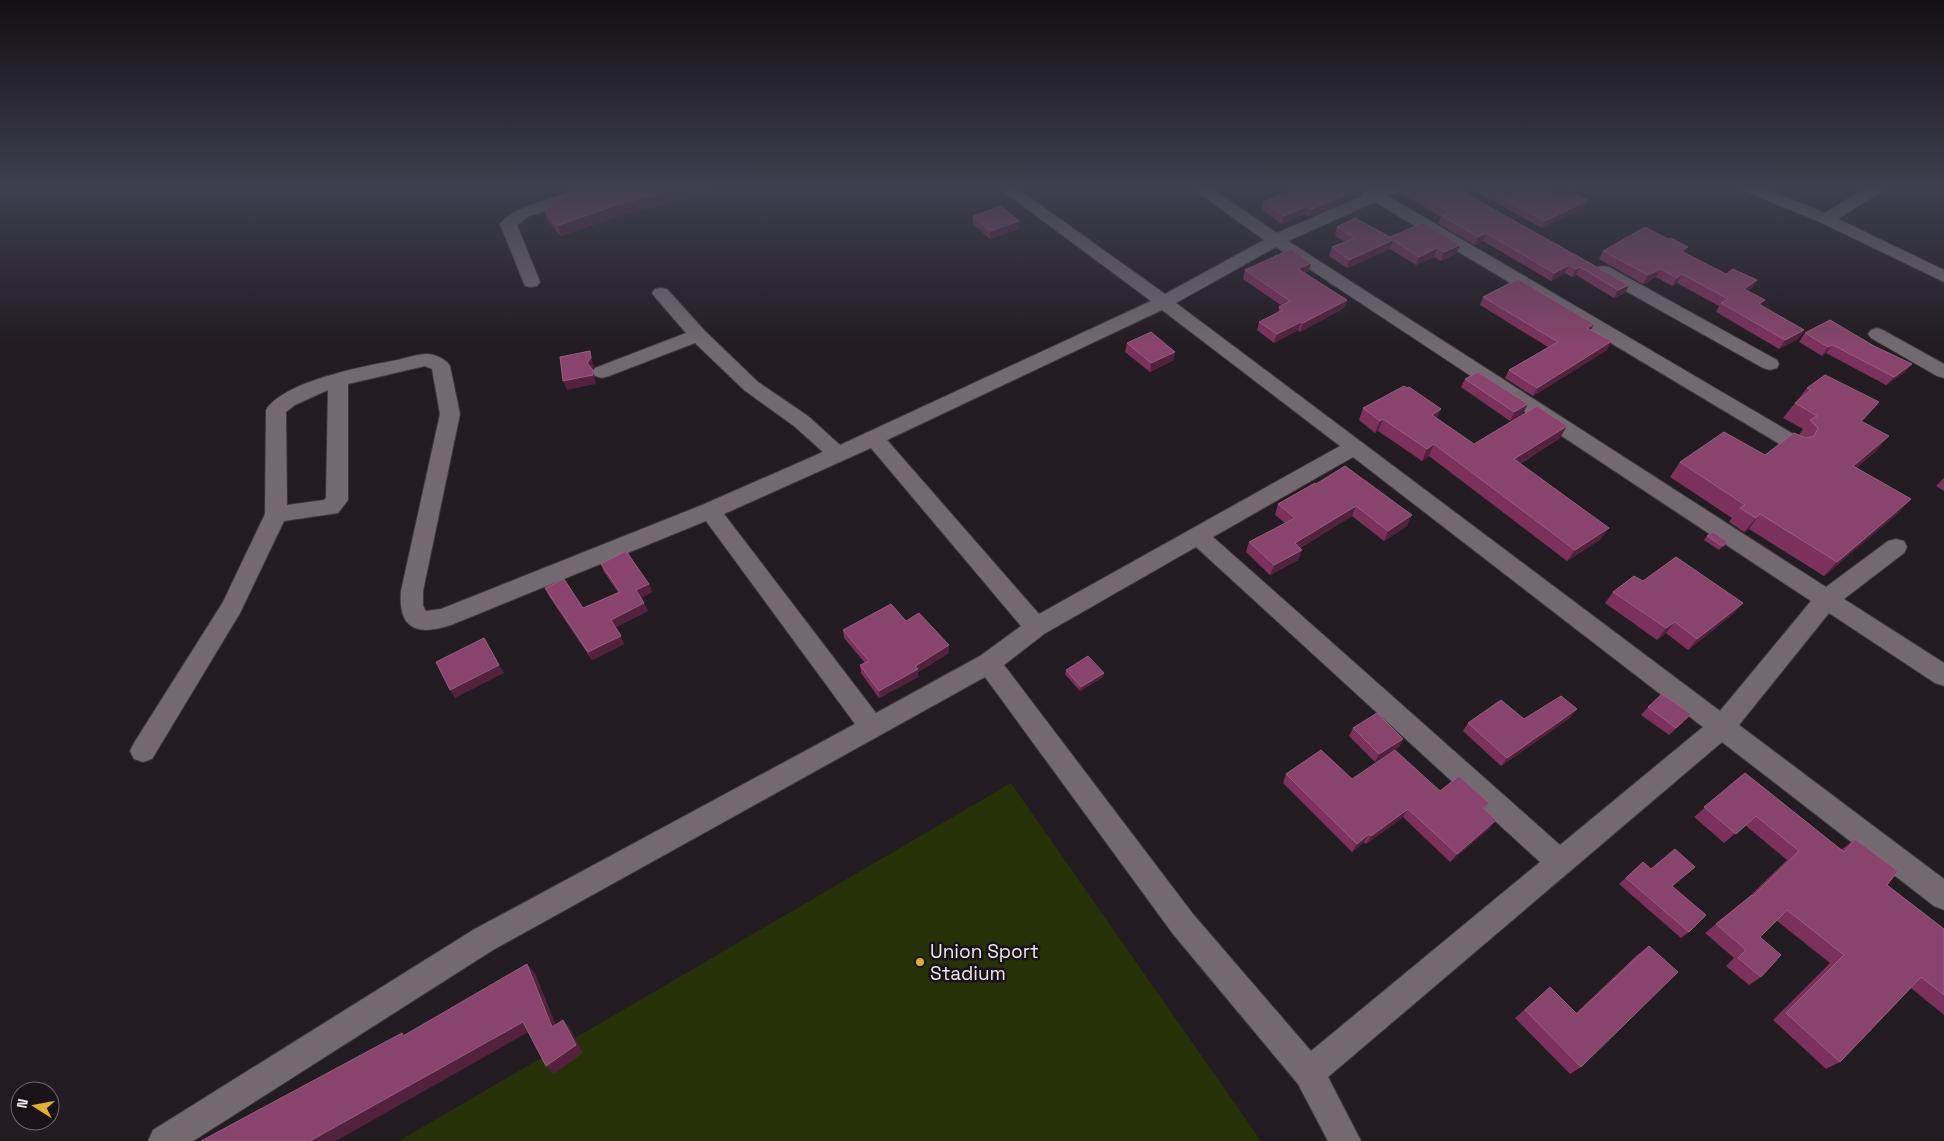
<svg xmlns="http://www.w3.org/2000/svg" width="1944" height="1141" font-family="'Space Grotesk',sans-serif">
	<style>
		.green { fill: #273107 }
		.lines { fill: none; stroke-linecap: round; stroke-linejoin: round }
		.minor-casing { stroke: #3e383d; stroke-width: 2 }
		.minor { fill: #726971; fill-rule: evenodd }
		.wall { fill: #7c315c }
		.shaded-wall { fill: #53203e }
		.building { fill: #88446c; stroke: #985e80 }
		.poi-dot { fill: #e2af34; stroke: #191219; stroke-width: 2 }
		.labels { text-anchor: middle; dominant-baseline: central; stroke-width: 5; stroke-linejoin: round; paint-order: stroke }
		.near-poi-label { font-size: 19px; fill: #ede8ed; stroke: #191219; text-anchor: start }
	</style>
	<rect width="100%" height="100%" fill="#221b22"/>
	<polygon class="green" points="1011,783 1261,1141 399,1141"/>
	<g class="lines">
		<g class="minor-casing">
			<g id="minor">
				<path d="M595,186h25l-2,3 -89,27 -12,9 23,57 -3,4 -6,1 -6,-1 -25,-62c13,-19 72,-31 95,-38z"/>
				<path d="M996,186h18l151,108 99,-54 -75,-54h19l69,47 87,-38 -5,-5 2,-3 9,-1 7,3 7,-3h21l-2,3 -15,7 414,243 3,5 -3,5 -7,2 -7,-2 -413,-247 -87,39 538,346 62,-46 8,-2 8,2 3,6 -3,6 -60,46 100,64v23l-9,-3 -106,-70 -90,112 205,154v31l-10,-4 -212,-164 -394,335 33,64h-33l-30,-57 -125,-150 -188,-257 -492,273 -300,191h-45l5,-11 320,-200 382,-206 -149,-203 -255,104c-33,11 -53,5 -50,-34l39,-177 -8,-45 -7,-3 -77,18v116l-10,13 -54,8 -44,92 -88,146 -9,3 -9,-3 -4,-8 4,-8 89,-141 42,-88 1,-104c18,-29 99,-44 131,-50 9,-2 21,-6 30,-6 8,0 20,6 23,12l10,48 -37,177v15l3,5 15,-2 261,-104 121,-53 -29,-26 -50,-36 -49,-47 -86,33 -7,2 -7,-2 -3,-4 3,-4 91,-35 -31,-36 -3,-4 3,-4 6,-1 6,1 38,42 53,51 50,34 32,29 311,-144zM1276,247l535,354 -91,110 -544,-408zM1162,310l178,136 -301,168 -152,-174zM328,390l-2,108 -2,2 -37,5 -1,-93 9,-7zM871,448l150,178 -41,30 -104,57 -152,-199zM1353,457l350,270 -143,118 -347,-308zM1196,547l344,315 -229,189 -118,-137 -189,-249 40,-31z"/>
				<polygon points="1737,186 1759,186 1825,213 1868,186 1887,186 1885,189 1838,219 1944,270 1944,282 1820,222 1739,189"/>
				<polygon points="1603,266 1609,267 1777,360 1779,364 1777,368 1770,370 1763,368 1597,275 1594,271 1597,267"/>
				<polygon points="1877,328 1883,330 1944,364 1944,378 1937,376 1871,338 1868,334 1871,330"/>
			</g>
		</g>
		<use href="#minor" class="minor"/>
	</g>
	<g class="wall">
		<polygon points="1402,186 1452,186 1625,293 1614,298 1576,275 1572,277 1565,273 1551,281 1483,241 1474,245 1438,223 1441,217 1400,193"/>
		<polygon points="1468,186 1542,186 1560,195 1585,207 1542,228 1468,187"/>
		<polygon points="713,191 619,216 561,236 547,220 544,210 551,207 549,203"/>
		<polygon points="1361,194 1309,217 1305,214 1282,224 1261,210 1263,202"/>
		<polygon points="973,216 1019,221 1019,229 990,239 973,224"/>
		<polygon points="1337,227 1390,237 1457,253 1441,261 1434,257 1416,265 1390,249 1347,268 1329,256 1332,247 1345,242 1335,236"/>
		<polygon points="1603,251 1685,253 1726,274 1757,280 1751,289 1748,291 1761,306 1804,330 1798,339 1779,349 1716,312 1719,306 1677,283 1672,286 1656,277 1643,284 1599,259"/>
		<polygon points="1311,263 1309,271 1305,273 1347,300 1344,308 1300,332 1298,330 1274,343 1257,330 1259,322 1278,312 1279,307 1282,306 1243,279 1245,270"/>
		<polygon points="1483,297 1594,324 1591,330 1607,350 1533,396 1505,378 1509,370 1548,347 1480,305"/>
		<polygon points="1805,333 1905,372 1886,385 1826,353 1822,356 1799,342"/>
		<polygon points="1127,343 1174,360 1150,372 1125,352"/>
		<polygon points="1465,379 1523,413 1510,421 1461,387"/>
		<polygon points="1807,388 1879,402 1862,422 1876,451 1856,468 1911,499 1897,514 1824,576 1749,529 1744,532 1729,522 1732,518 1670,477 1680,462 1765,455 1799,435 1803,429 1783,418"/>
		<polygon points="1363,408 1437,418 1474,444 1560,438 1520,464 1601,539 1567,561 1429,456 1422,461 1378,431 1375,433 1359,420"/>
		<polygon points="1944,478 1944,491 1936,486"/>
		<polygon points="1315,483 1407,526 1384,541 1352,516 1300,548 1298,560 1270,575 1246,552 1249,542 1285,523 1275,515 1278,504"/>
		<polygon points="1707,536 1725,546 1719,550 1704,540"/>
		<polygon points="601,564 649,584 652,592 641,598 648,611 616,627 624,644 592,660 549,596 545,588 583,608 618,592 604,572"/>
		<polygon points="1643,581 1743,603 1733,614 1688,650 1666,633 1657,640 1605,603 1613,592"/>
		<polygon points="906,621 949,653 918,672 918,677 879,698 861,673 860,665 865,663 844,638 843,630"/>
		<polygon points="1066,670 1104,673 1103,677 1080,691 1065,674"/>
		<polygon points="1648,707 1683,722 1669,735 1641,715"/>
		<polygon points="1571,717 1501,766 1463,731 1468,723"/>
		<polygon points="1353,728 1403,739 1399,747 1375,762 1349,736"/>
		<polygon points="1745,773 1841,850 1855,839 1887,885 1944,929 1944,1015 1911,988 1840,1062 1826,1069 1773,1020 1830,963 1777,921 1760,937 1761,977 1749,985 1726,966 1734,958 1705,933 1750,896 1787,860 1745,825 1724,843 1694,817"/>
		<polygon points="1286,774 1352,779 1440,791 1489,803 1484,809 1490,828 1450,862 1403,817 1366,844 1364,842 1352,852 1283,783"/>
		<polygon points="1643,862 1672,886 1689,932 1681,938 1619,884"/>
		<polygon points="1649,946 1581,1067 1570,1074 1515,1018 1550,987 1576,1013 1637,955"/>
	</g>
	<g class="shaded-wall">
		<polygon points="574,186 588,186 575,190"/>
		<polygon points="689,186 712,186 713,191 619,216 561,236 557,226 616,205"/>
		<polygon points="1363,187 1361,194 1309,217 1312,209"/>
		<polygon points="1588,200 1585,207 1542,228 1545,221"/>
		<polygon points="1307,206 1305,214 1282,224 1284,216"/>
		<polygon points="1019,221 1019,229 990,239 990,231"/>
		<polygon points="1486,233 1483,241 1474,245 1478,237"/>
		<polygon points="1393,240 1390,249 1347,268 1349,260"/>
		<polygon points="1460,245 1457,253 1441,261 1444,252"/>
		<polygon points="1688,247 1683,255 1681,251"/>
		<polygon points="1437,248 1434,257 1416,265 1419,257"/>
		<polygon points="1311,263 1309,271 1296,277 1298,269"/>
		<polygon points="1569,265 1565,273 1551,281 1554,273"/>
		<polygon points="1580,267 1576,275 1572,277 1576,269"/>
		<polygon points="1661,269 1656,277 1643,284 1648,275"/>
		<polygon points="1682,274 1677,283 1672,286 1677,278"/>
		<polygon points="1757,280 1751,289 1738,297 1744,289"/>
		<polygon points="1629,285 1625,293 1614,298 1618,290"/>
		<polygon points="1347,300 1344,308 1300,332 1303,323"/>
		<polygon points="1301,322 1298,330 1274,343 1277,334"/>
		<polygon points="1594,324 1589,332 1587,328"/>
		<polygon points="1804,330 1798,339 1779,349 1785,340"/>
		<polygon points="1612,341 1607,350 1533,396 1537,388"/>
		<polygon points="1833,345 1826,353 1822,356 1828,347"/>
		<polygon points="590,351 592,360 594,367 590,372 587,363"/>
		<polygon points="1175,352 1174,360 1150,372 1151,363"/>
		<polygon points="1912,364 1905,372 1886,385 1894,377"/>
		<polygon points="593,370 596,384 567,390 563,381"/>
		<polygon points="1879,402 1867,417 1849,436 1861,421"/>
		<polygon points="1528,404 1523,413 1510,421 1514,412"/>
		<polygon points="1441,409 1436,421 1432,415"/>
		<polygon points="1383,419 1378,431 1375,433 1380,421"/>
		<polygon points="1567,426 1560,438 1508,471 1514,459"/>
		<polygon points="1889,436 1876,451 1840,481 1853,466"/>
		<polygon points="1434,444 1429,456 1422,461 1427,449"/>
		<polygon points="1911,499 1897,514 1824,576 1837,562"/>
		<polygon points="1356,506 1352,516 1291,553 1295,543"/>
		<polygon points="1760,514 1749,529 1744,532 1756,518"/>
		<polygon points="1412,515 1407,526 1384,541 1388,531"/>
		<polygon points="1609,528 1601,539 1567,561 1575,550"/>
		<polygon points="1728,542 1725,546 1719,550 1722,546"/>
		<polygon points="1302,550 1298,560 1270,575 1274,565"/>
		<polygon points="649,584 652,592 639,599 636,590"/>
		<polygon points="644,603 648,611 615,628 611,620"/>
		<polygon points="1743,603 1733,614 1688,650 1697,639"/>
		<polygon points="1675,622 1666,633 1657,640 1666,628"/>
		<polygon points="621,636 624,644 592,660 588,652"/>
		<polygon points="484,638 504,673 455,698 450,690"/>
		<polygon points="949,645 949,653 918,672 918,677 879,698 879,691"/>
		<polygon points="1104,673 1103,677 1080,691 1081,687"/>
		<polygon points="1577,709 1571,717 1501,766 1507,758"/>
		<polygon points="1403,739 1399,747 1375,762 1379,754"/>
		<polygon points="1408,809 1403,817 1366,844 1371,836"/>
		<polygon points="1496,820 1490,828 1450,862 1457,854"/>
		<polygon points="1369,834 1364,842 1352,852 1357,844"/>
		<polygon points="527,964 535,973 560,1035 552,1027"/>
		<polygon points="563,1020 570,1028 583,1053 554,1074 546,1066"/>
		<polygon points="523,1022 532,1030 336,1141 310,1141"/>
	</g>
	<g class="building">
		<polygon points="597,186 689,186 616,205 557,226 544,210 553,206 549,203 579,191"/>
		<polygon points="1302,186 1363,186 1363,187 1312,209 1307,206 1284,216 1263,202"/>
		<polygon points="1404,186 1452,186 1629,285 1618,290 1580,267 1576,269 1569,265 1554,273 1486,233 1478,237 1441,215 1449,212"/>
		<polygon points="1481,186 1542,186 1560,195 1570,191 1588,200 1545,221"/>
		<polygon points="1001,206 1019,221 990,231 973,216"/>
		<polygon points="1355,218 1390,237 1423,223 1460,245 1444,252 1437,248 1419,257 1393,240 1349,260 1332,247 1355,238 1337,227"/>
		<polygon points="1645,227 1668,239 1671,238 1688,247 1681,251 1726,274 1733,269 1757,280 1744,289 1765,300 1759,304 1804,330 1785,340 1721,303 1728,299 1682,274 1677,278 1661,269 1648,275 1603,251"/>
		<polygon points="1291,249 1311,263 1298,269 1347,300 1303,323 1301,322 1277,334 1259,322 1283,310 1279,307 1290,301 1245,270"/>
		<polygon points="1518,279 1594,324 1587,328 1612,341 1537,388 1509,370 1558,342 1483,297"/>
		<polygon points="1830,320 1874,346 1912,364 1894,377 1833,345 1828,347 1805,333"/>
		<polygon points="1151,332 1175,352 1151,363 1127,343"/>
		<polygon points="590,351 591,358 587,363 593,370 593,375 563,381 560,357"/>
		<polygon points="1478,372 1528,404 1514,412 1465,379"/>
		<polygon points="1825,375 1879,402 1861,421 1889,436 1853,466 1911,499 1837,562 1760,514 1756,518 1740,508 1745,505 1680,462 1724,432 1765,455 1794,433 1806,438 1814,436 1818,428 1810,420 1817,416 1795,403 1811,390 1807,388"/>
		<polygon points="1404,386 1407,388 1409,387 1441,409 1432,415 1474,444 1537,406 1567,426 1514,459 1609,528 1575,550 1434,444 1427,449 1383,419 1380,421 1363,408"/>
		<polygon points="1345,466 1412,515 1388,531 1356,506 1295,543 1302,550 1274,565 1249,542 1295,518 1278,504 1315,483 1316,484"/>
		<polygon points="1713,532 1728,542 1722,546 1707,536"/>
		<polygon points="626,551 649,584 636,590 644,603 611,620 621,636 588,652 545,588 564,579 583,608 620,592 601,564"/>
		<polygon points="1676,557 1743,603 1697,639 1675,622 1666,628 1613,592 1634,576 1643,581"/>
		<polygon points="891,604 906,621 919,613 949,645 915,666 918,669 879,691 860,665 869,661 843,630"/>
		<polygon points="484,638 499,665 450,690 436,662"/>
		<polygon points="1088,656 1104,673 1081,687 1066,670"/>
		<polygon points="1662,694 1691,714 1676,728 1648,707"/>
		<polygon points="1561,696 1577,709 1507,758 1468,723 1501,700 1524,719"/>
		<polygon points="1377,713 1403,739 1379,754 1353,728"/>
		<polygon points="1321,750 1352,779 1395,750 1440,791 1459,776 1489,803 1483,808 1496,820 1457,854 1408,809 1371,836 1369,834 1357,844 1286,774"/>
		<polygon points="1745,773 1844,852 1855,839 1898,871 1887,885 1944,929 1944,995 1921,977 1840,1062 1786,1013 1844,955 1787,910 1760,937 1781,955 1761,977 1738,958 1746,950 1716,924 1752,895 1753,896 1799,851 1756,816 1736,834 1704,807"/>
		<polygon points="1675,849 1695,867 1672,886 1706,915 1689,932 1626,878 1643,862 1651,869"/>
		<polygon points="1649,946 1678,972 1581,1067 1525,1010 1550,987 1577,1014"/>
		<polygon points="527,964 552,1027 563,1020 576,1045 546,1066 523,1022 310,1141 201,1141 402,1033 403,1036"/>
	</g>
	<linearGradient id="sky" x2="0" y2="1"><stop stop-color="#130f13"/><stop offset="0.54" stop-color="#3e3f4f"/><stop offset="1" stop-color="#3e3f4f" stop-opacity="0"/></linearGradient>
	<rect width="1944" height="346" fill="url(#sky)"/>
	<circle class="poi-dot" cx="920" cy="962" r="5"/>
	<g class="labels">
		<g class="near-poi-label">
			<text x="930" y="951">Union Sport<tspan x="930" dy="22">Stadium</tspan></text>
		</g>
	</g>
	<g transform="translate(35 1106) rotate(281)"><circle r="24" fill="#191219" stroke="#6e686e"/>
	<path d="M0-4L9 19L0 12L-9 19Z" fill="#e2af34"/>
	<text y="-8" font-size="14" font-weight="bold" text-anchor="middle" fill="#ede8ed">N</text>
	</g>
</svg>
